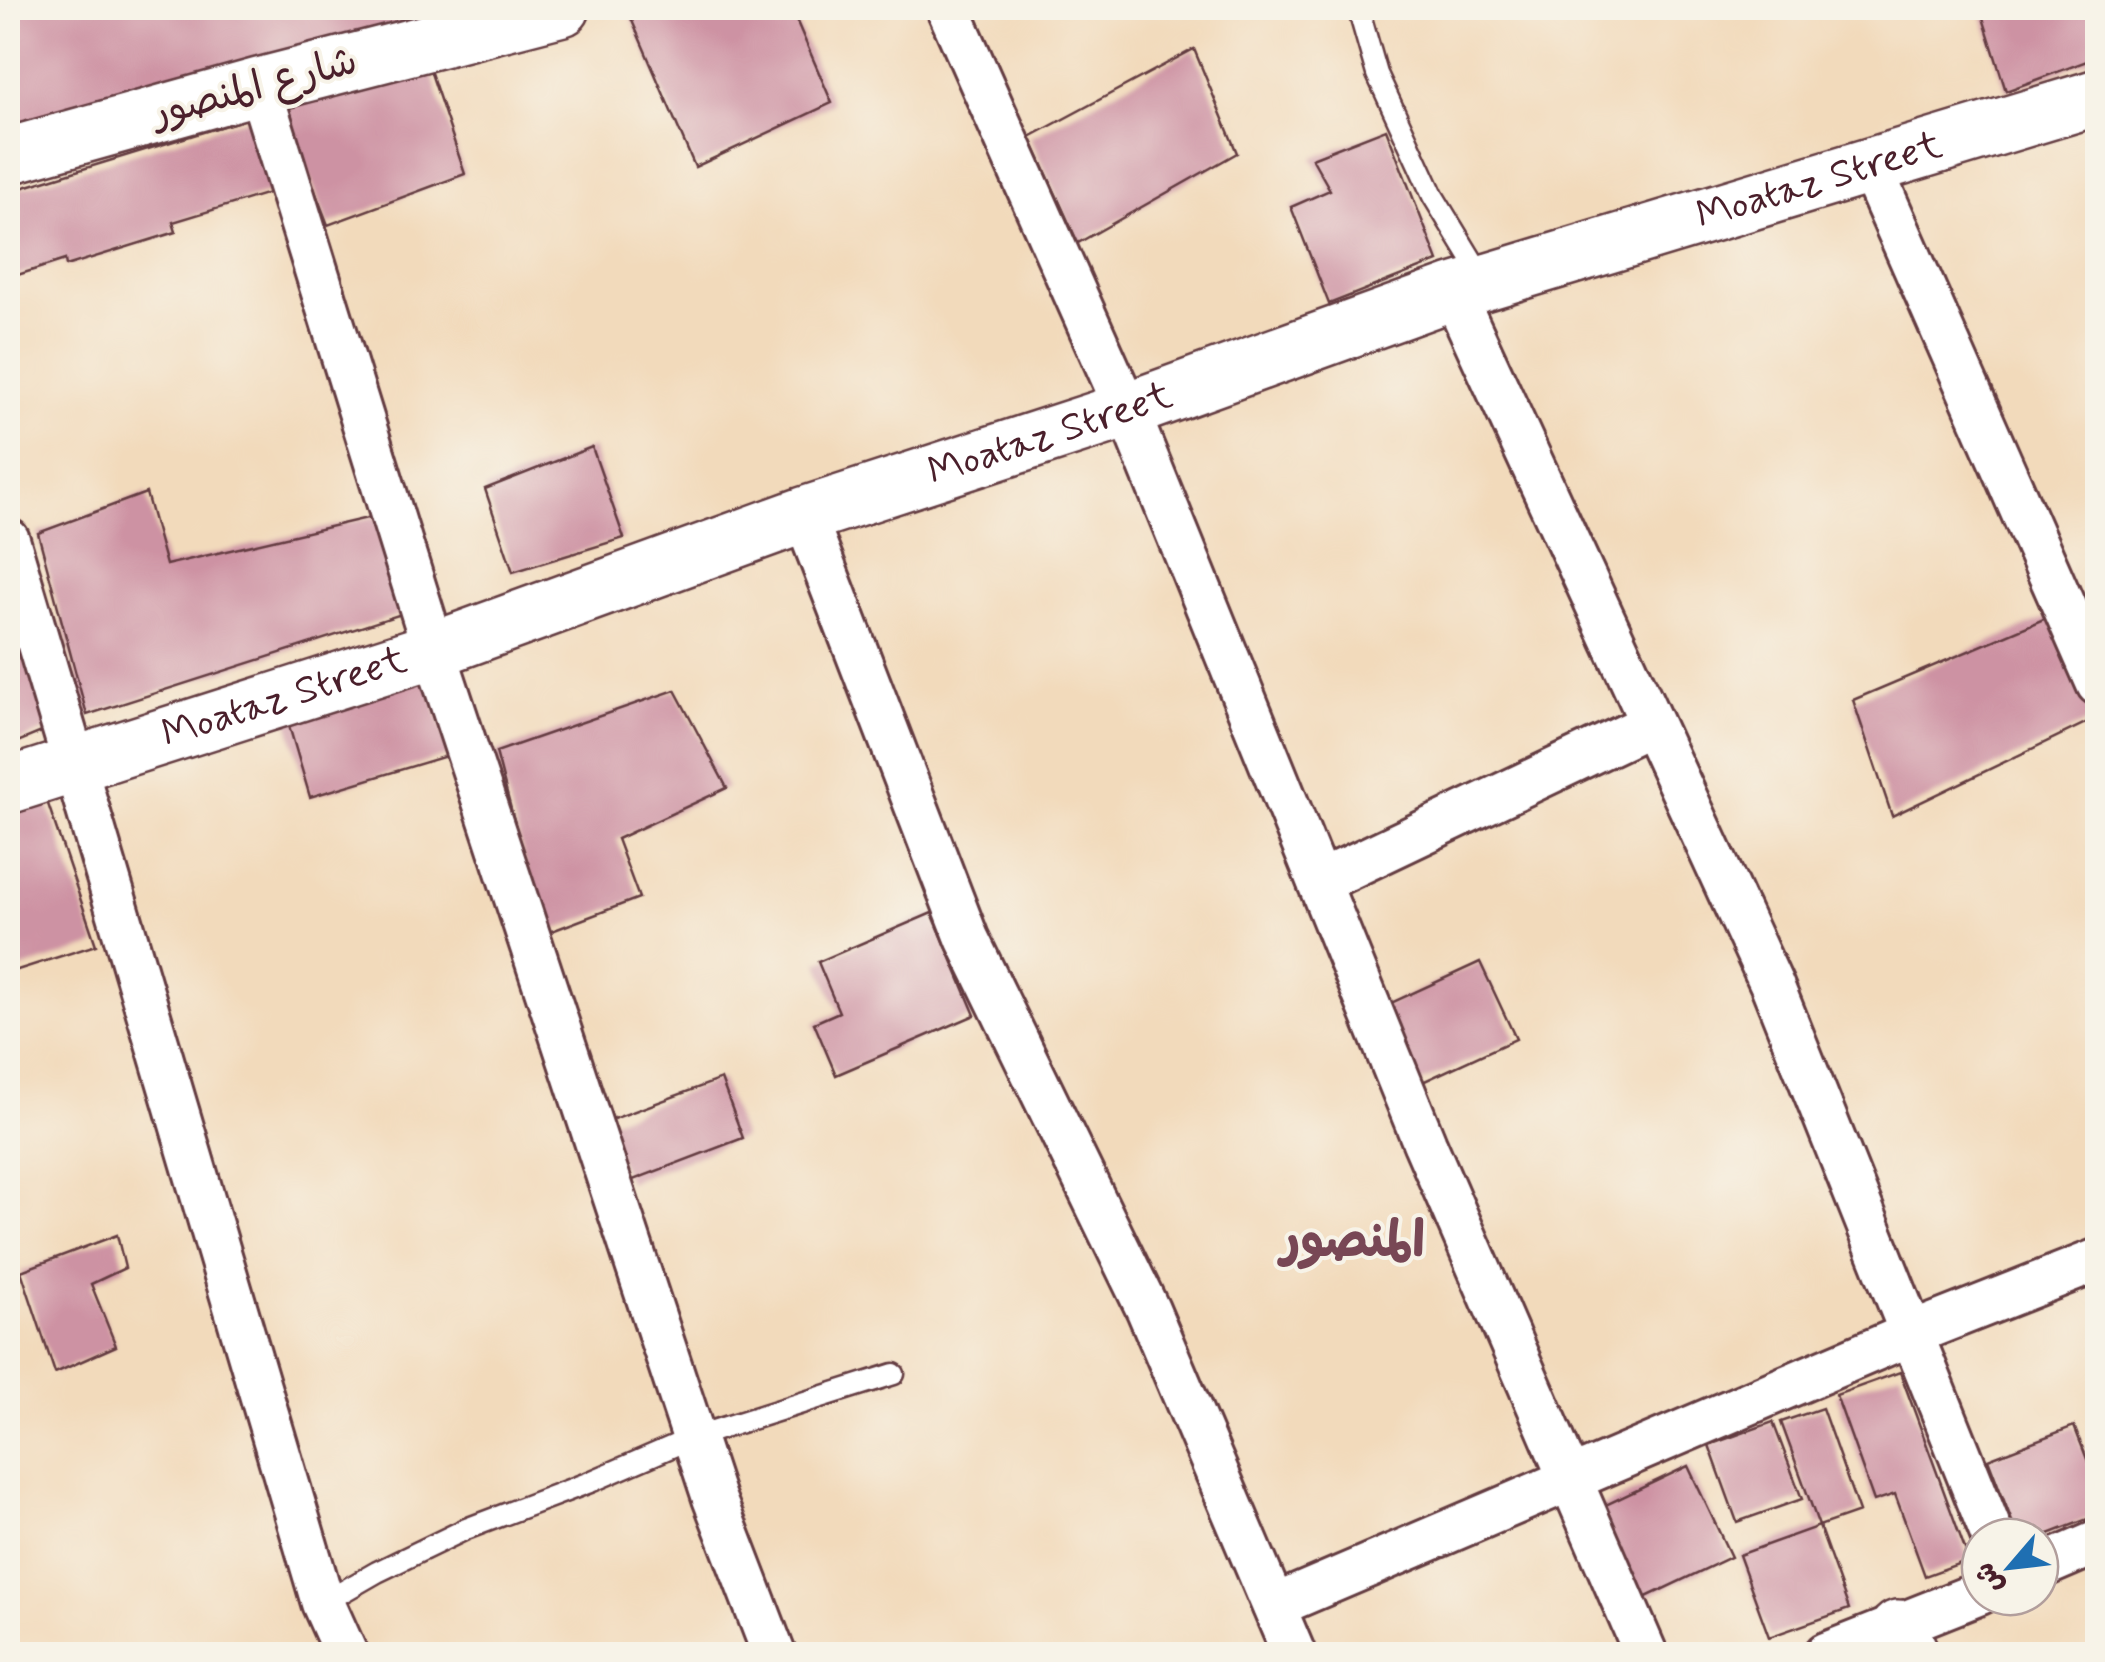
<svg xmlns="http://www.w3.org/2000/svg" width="2105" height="1662" font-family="Mynerve,'Playpen Sans Arabic',sans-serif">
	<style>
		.building { fill: #cd92a3 }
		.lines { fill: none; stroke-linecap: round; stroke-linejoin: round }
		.lane-casing { stroke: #633b41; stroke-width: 25 }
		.street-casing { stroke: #633b41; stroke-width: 48 }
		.secondary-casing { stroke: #633b41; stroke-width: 60 }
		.lane { stroke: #fff; stroke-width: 20 }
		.street { stroke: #fff; stroke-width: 42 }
		.secondary { stroke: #fff; stroke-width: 55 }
		.labels { text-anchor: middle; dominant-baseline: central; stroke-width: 8; stroke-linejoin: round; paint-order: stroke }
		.street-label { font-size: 40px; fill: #4a1f2b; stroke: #f7f3e8 }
		.district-label { font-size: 50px; font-weight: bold; fill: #784755; stroke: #f7f3e8 }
	</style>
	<rect width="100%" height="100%" fill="#f7f3e8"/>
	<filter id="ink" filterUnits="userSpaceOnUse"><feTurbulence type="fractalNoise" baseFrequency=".01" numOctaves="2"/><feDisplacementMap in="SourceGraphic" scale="20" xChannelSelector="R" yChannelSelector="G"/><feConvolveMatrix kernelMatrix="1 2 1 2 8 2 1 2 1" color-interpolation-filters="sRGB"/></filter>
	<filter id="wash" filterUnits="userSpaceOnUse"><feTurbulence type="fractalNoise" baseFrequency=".0048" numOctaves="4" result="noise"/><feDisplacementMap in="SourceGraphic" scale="40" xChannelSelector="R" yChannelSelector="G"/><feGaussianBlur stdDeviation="2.25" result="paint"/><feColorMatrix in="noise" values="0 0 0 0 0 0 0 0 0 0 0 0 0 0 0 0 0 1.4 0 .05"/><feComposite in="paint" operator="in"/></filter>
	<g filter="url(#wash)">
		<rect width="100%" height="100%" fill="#f2dabb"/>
		<g id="blocks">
			<g class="building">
				<polygon points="8,8 458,8 8,137"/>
				<polygon points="634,8 791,8 832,103 695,167 627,9"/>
				<polygon points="1980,8 2098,8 2098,57 2006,91"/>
				<polygon points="1194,49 1237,153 1078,243 1030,137"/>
				<polygon points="426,58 465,174 328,225 280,100"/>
				<polygon points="262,114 285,188 173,222 176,232 66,266 65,260 8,278 8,192"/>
				<polygon points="1386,129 1438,261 1329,304 1291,207 1330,190 1312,158"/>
				<polygon points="592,447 624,538 513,572 485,489"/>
				<polygon points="146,493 166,565 376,516 408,612 87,715 38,533"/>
				<polygon points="8,596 49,729 8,746"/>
				<polygon points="2051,616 2094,719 1892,816 1853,700"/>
				<polygon points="425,670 450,755 310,797 285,712"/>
				<polygon points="675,690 727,788 617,839 639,898 544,934 496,752"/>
				<polygon points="47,801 96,945 8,973 8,815"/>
				<polygon points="932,913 975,1015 836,1075 814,1023 839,1012 818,962"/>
				<polygon points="1480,962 1516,1039 1416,1085 1380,1008"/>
				<polygon points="721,1079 743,1138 628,1182 605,1122"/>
				<polygon points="117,1235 125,1268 91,1284 116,1346 55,1373 21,1271"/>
				<polygon points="1900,1372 1969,1560 1925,1576 1895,1494 1874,1501 1836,1395"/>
				<polygon points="1822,1408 1859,1512 1819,1526 1781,1422"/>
				<polygon points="1773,1422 1802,1499 1737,1522 1709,1445"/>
				<polygon points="2074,1426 2098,1487 2098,1515 2041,1537 2018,1537 1988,1459"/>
				<polygon points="1688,1466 1731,1557 1640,1600 1597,1509"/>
				<polygon points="1819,1526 1849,1609 1769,1637 1739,1555"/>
			</g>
		</g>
	</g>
	<g filter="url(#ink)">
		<use href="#blocks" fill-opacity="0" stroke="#633b41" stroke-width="2.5"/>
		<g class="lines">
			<g class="lane-casing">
				<g id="lane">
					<polyline points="1358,8 1377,74 1433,196 1484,280"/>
					<polyline points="323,1603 377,1572 466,1529 590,1482 694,1437 894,1374"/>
				</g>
			</g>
			<g class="street-casing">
				<g id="street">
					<polyline points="948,8 1133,424 1425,1144 1646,1654"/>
					<polyline points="259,86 434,650 714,1498 774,1654"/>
					<polyline points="1871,168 2098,684"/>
					<polyline points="1453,292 1772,985 1993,1537"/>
					<polyline points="804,515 967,938 1148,1310 1294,1654"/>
					<polyline points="8,540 323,1603 346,1654"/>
					<polyline points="1319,882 1651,724"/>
					<polyline points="2040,1567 2098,1542"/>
					<polyline points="1274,1606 1913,1333 2098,1260"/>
					<polyline points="1826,1654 1980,1593"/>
				</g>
			</g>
			<g class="secondary-casing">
				<g id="secondary">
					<polyline points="8,156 259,86 562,8"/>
					<path id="s1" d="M8,786l426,-136 370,-135 323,-105 326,-118 645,-195"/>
					<polyline points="1898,1628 1911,1654"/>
				</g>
			</g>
			<use href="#lane" class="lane"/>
			<use href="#street" class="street"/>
			<use href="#secondary" class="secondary"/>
		</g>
	</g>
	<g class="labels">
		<g class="street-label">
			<text transform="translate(255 88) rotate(-15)">شارع المنصور</text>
			<text stroke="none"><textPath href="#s1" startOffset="1910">Moataz Street</textPath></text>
			<text stroke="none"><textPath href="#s1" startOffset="1100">Moataz Street</textPath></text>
			<text stroke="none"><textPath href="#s1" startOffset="290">Moataz Street</textPath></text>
		</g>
		<g class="district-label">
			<text x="1353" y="1242">المنصور</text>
		</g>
	</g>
	<rect width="2105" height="1662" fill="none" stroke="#f7f3e8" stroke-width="40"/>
	<g transform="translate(2010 1567) rotate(242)"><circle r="48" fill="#f7f3e8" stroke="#b29e9c" stroke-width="2.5"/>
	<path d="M0-8L18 38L0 25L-18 38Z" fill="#1f6fb2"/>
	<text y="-15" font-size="28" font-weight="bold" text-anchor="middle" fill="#4a1f2b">ش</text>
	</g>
</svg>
